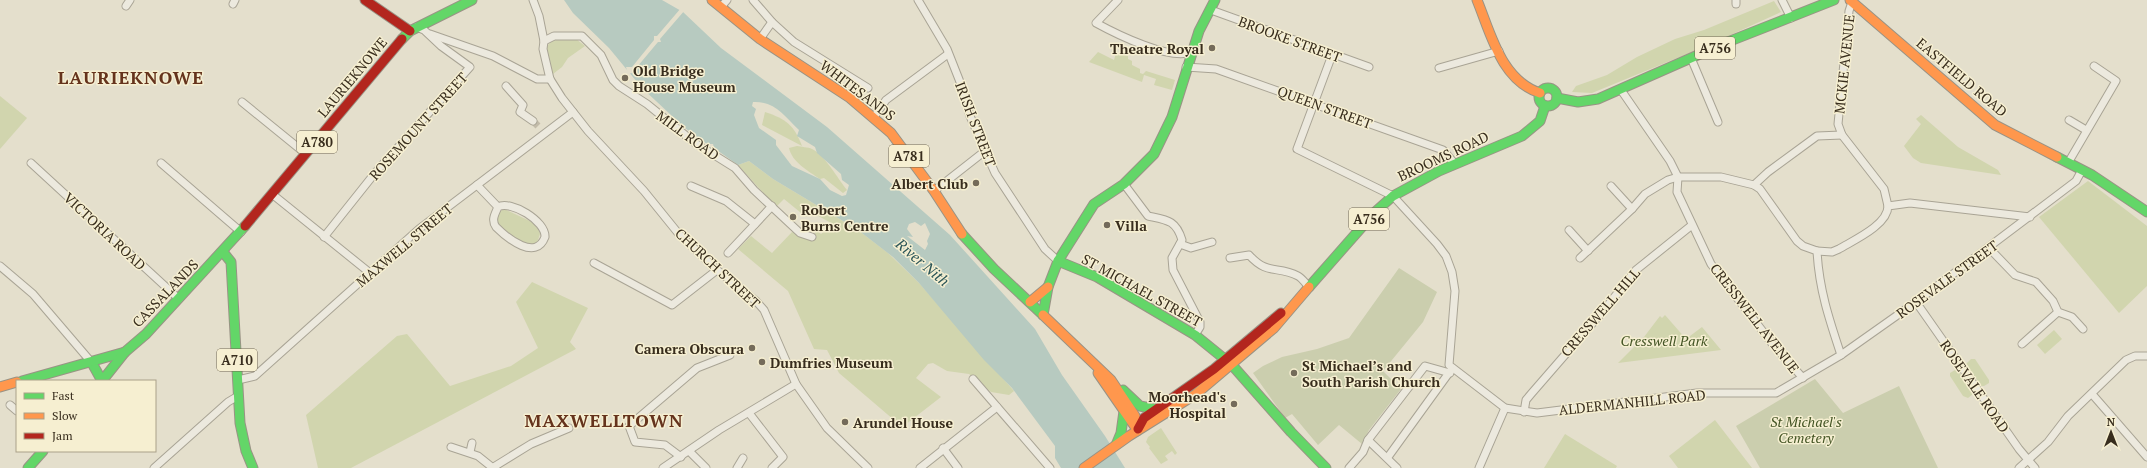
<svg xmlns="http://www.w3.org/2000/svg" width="2147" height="468" font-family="'PT Serif',serif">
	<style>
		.green { fill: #d1d5ae }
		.cemetery { fill: #cbceae }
		.water { fill: #b7cac0; fill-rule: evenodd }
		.pier { fill: #e4dfcc }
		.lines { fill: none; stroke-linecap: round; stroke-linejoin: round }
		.street-tunnel { stroke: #c2bba9; stroke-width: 7; stroke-dasharray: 7 3.5; stroke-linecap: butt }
		.street-casing { stroke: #a9a495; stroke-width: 9 }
		.fast-casing { stroke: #999385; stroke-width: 11 }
		.slow-casing { stroke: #999385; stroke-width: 11 }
		.jam-casing { stroke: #999385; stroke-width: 11 }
		.street { stroke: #ece9de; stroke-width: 7 }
		.fast { stroke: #63d668; stroke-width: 9 }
		.slow { stroke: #ff974d; stroke-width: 9 }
		.jam { stroke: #b3261e; stroke-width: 9 }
		.poi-dot { fill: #746b5a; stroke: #f6efd1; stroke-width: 1.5 }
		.labels { text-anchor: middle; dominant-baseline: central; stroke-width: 3; stroke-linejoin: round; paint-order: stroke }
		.shield { fill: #f6efd1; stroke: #716753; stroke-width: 1 }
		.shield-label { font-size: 13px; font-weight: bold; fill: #382d1d }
		.street-label { font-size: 14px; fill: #382d1d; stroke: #f6efd1 }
		.poi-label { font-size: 14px; font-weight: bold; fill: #382d1d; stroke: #f6efd1; text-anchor: start }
		.park-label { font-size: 14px; font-style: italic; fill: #435424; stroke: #f6efd1 }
		.water-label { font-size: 15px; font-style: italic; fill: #2c5658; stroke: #f6efd1 }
		.district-label { font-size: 18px; font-weight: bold; letter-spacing: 1px; fill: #65331c; stroke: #f6efd1 }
	</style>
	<rect width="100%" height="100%" fill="#e4dfcc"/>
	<g class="green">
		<polygon points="1774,1 1781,12 1704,47 1592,93 1572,92 1576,86 1607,75 1637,57 1675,39 1704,30"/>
		<polygon points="561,39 576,39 585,46 568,58 562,67 553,74 551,73 546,48 551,41"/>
		<polygon points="1098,52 1114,60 1116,53 1128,56 1128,59 1132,61 1132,65 1140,69 1140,73 1143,74 1146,71 1175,80 1172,90 1154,85 1156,79 1144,75 1142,82 1089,62"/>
		<polygon points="0,96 27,118 0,149"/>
		<path d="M765,112c21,7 29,13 37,34l-40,-21z"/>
		<polygon points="1921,115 1958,147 1998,170 2001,175 1921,163 1913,158 1904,146 1921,124 1916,119"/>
		<path d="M797,146c4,1 11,1 15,3 12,5 26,30 35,41l-4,3 -19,-15 -4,1c-12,-8 -28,-17 -31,-31z"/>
		<polygon points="749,161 773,179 858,230 888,253 919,283 1014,391 1009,395 991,392 969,374 947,371 933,363 928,364 916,378 941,397 901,428 894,420 839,373 827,350 814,349 788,291 738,249 751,236 772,253 792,232 811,239 817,230 821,234 833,224 811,212 806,217 784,199 776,207 738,165"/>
		<polygon points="2088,181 2147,226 2147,286 2119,313 2039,217"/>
		<path d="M504,209l28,13 7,8 1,4 -3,9c-15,6 -31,-11 -41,-20l1,-10z"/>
		<polygon points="532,282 588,308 570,342 576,349 351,468 318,468 306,415 397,336 407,334 450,386 511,366 538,348 516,302"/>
		<polygon points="1665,315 1686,339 1702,327 1721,350 1618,363 1644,337 1660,316 1662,318"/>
		<polygon points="2054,330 2062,339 2045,354 2037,345"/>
		<polygon points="1971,359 1975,359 1989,380 1989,383 1984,386 1981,386 1966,364"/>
		<polygon points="1955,370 1958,371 1972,390 1973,394 1968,398 1963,396 1950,376 1950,373"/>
		<polygon points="1715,420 1752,468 1678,468 1669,456"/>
		<polygon points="1161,428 1177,453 1175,455 1172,451 1165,456 1168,460 1161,464 1149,448 1150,447 1146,442 1148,437"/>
		<polygon points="1565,434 1617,466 1616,468 1544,468"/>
	</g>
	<g class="cemetery">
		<polygon points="1399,268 1437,292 1423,322 1383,371 1401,389 1369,430 1362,444 1339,425 1318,445 1292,414 1285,418 1253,373 1263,366 1282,357 1317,349 1349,338"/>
		<polygon points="1815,379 1843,413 1899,386 1938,468 1760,468 1736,426"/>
	</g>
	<path class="water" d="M564,0h98l21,12 38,36 106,79 123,108 85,94 27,46 43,61 20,32h-64l-6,-10v-12l-43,-58 -28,-28 -65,-77 -26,-26 -35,-27 -85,-51 -24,-18 -11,4 -24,-17 -1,-4h-6l-22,-16 -43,-40 -33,-40 -36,-35zM753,102c22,-1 31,14 46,28l-2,6 18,11 2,6 24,21 1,6 7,5 -3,10 -4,1 -12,-6 -10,-11 -28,-13 -16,-21v-5l-17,-12 -5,-13 2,-6 -4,-3zM915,222l6,4 4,-3 5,11 -3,7 1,3 -3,6 -18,-14 6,1 -6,-8 2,-5z"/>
	<polygon class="pier" points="681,8 685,10 660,39 661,42 658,42 632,73 628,74 626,67 632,67 654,40 654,36 657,36"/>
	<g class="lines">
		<polyline class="street-tunnel" points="533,121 540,128"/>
		<g class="street-casing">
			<g id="street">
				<polyline points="533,0 539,16 544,41 543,49 550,79 562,98 588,131 644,191 678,233 717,270 756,301 764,310 796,384 827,428 868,468"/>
				<polyline points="753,0 772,22"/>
				<polyline points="918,0 947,49 962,87 970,116 995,173 1045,249 1058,261"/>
				<path d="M1118,0l-22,23c20,11 75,38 95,29"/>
				<polyline points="1782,0 1791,18"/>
				<polyline points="1852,2 1849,11 1838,124 1842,135 1884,189 1888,206"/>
				<polyline points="233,4 235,0"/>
				<polyline points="1736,4 1736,0"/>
				<polyline points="126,6 130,0"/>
				<polyline points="721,7 727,0"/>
				<polyline points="1211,10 1369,67"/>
				<polyline points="430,34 493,56 537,79 550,79"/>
				<polyline points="760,39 772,22 794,42 868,88"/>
				<polyline points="544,41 554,36 582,36 601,55 613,80 619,86 647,104 695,143 735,168 754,190 800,233 812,237"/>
				<polyline points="1332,55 1297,149 1393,196 1437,244 1446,256 1452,272 1455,291 1449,365 1505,408 1537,413 1697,393 1776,393 1841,355 1916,302 2076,181 2082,170"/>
				<polyline points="1691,58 1718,122"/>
				<polyline points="1186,67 1216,69 1443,150 1455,164"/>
				<polyline points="1439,68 1499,51"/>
				<polyline points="506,86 523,105 520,112 533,121"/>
				<polyline points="1621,90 1670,161 1678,177 1677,192 1711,264 1774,346 1803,378"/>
				<polyline points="242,102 306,154"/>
				<polyline points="874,117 886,100 948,54"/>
				<polyline points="2069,120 2086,130"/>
				<polyline points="31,163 179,299"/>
				<polyline points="161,163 241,232"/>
				<polyline points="2068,163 2116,81 2094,66"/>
				<path d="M1124,184l24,32c19,4 28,4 34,24l-10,18 1,12 27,52v5l-5,8"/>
				<path d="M477,185l21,22c13,-7 48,14 47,30 -9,24 -37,2 -49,-10 -5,-7 -1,-13 2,-20"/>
				<polyline points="1754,185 1768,172 1817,136 1842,135"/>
				<polyline points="691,186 726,201 755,224"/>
				<polyline points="1611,186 1632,209"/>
				<polyline points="934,191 985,151"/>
				<polyline points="272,194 370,273"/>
				<polyline points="1569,230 1588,251"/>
				<polyline points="324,237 375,173 470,67 441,46 424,30 417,27"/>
				<polyline points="1180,244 1191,248 1212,242"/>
				<polyline points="1989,248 2015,275 2036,282 2053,301 2058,312 2072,317 2083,329"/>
				<path d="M1817,251l15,1 7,-3c15,-9 49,-24 49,-43l22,-3 120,14"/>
				<polyline points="728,253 772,206"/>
				<path d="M1230,258l19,-3c19,21 28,10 49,21 4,2 8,8 11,11"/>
				<path d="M1580,258l52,-49 13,-15 23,-14 10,-3h43l33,8 6,4 37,52 6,5 14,5c2,38 12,68 24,104"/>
				<polyline points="594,263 672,305 717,270"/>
				<polyline points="0,266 33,294 92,363"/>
				<polyline points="1916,302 2019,449 2035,468"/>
				<polyline points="2022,344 2058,312"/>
				<polyline points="973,379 1050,468"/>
				<polyline points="238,380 255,376 419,229 573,112"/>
				<polyline points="2092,394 2147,457"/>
				<polyline points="10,405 17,411"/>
				<polyline points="1524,412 1526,400 1531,394 1604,310 1636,270 1692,225"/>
				<polyline points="749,413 783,457 772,468"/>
				<polyline points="1368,440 1397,468"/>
				<polyline points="451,447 478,456 493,468"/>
				<polyline points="943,448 958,468"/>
				<polyline points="689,451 706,468"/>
				<polyline points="470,452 472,443"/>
				<polyline points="681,457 665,445 635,442 629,426 697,368 730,355"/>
				<polyline points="1388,457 1451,370"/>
				<polyline points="154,468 228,402 238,396"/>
				<polyline points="492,468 531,444 569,428"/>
				<polyline points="663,468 719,430 796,384"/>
				<polyline points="737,468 743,458"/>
				<polyline points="920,468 997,407"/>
				<polyline points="1349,468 1363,452 1368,440 1425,366 1450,373"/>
				<polyline points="1479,468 1505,408"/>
				<polyline points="2019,468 2048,442 2068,416 2126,360 2135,356 2147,356"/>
			</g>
		</g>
		<g class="fast-casing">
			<g id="fast">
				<polyline points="402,39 410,31 472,0"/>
				<circle cx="1548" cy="97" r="9"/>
				<polyline points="1557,98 1578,102 1598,99 1725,43 1834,0"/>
				<polyline points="2057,157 2092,175 2147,212"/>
				<polyline points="962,234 994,269 1043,315"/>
				<polyline points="223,252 231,262 240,423 246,451 253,468"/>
				<polyline points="1058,261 1097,277 1195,335 1232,365 1291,432 1326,468"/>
				<polyline points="1309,287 1375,212 1393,196 1439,171 1522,136 1540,121 1545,106"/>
				<polyline points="1043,315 1048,287 1058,261 1094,204 1124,184 1154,154 1172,117 1199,31 1215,0"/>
				<polyline points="92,363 102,381"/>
				<polyline points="22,381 125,352"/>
				<polyline points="102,381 125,352 146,334 245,226"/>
				<polyline points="1123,390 1140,406 1155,409"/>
				<polyline points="1116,445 1121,433 1124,411"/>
				<polyline points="28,468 43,451"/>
			</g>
		</g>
		<g class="slow-casing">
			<g id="slow">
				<polyline points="712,0 760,39 850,98 891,133 934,191 962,234"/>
				<path d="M1477,0c14,34 24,80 63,93"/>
				<polyline points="1850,0 1995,125 2057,157"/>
				<polyline points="1030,302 1048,287"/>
				<polyline points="1043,315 1111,380 1135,416 1137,431"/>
				<polyline points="1098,373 1136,428"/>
				<polyline points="0,387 17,382"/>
				<polyline points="1084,468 1129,436 1196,394 1274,328 1309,287"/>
			</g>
		</g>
		<g class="jam-casing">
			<g id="jam">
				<polyline points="365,0 410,31"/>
				<polyline points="245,226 402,39"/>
				<polyline points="1138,429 1144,418 1214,369 1281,313"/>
			</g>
		</g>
		<use href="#street" class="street"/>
		<use href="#fast" class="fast"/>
		<use href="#slow" class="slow"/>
		<use href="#jam" class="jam"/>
	</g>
	<g class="poi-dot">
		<circle cx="1212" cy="48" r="4"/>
		<circle cx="625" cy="78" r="4"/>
		<circle cx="976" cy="183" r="4"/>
		<circle cx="793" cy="217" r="4"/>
		<circle cx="1107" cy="225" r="4"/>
		<circle cx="752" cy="348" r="4"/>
		<circle cx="762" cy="362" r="4"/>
		<circle cx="1294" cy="373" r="4"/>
		<circle cx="1234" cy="404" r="4"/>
		<circle cx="845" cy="422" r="4"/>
	</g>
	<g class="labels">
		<g class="shield">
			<rect x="1695" y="37" width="40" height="22" rx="3"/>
			<rect x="297" y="131" width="40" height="22" rx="3"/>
			<rect x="889" y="145" width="40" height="22" rx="3"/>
			<rect x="1349" y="208" width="40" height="22" rx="3"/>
			<rect x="217" y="349" width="40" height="22" rx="3"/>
		</g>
		<g class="shield-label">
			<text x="1715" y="48">A756</text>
			<text x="317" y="142">A780</text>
			<text x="909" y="156">A781</text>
			<text x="1369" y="219">A756</text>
			<text x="237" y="360">A710</text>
		</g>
		<g class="street-label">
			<text transform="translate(1290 39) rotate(20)">BROOKE STREET</text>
			<text transform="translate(1844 64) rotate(-84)">MCKIE AVENUE</text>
			<text transform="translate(352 77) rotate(-50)">LAURIEKNOWE</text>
			<text transform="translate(1962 77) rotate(40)">EASTFIELD ROAD</text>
			<text transform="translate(858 90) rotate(37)">WHITESANDS</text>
			<text transform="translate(1325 107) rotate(20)">QUEEN STREET</text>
			<text transform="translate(976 124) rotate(69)">IRISH STREET</text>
			<text transform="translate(418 126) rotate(-48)">ROSEMOUNT STREET</text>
			<text transform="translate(688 135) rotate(36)">MILL ROAD</text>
			<text transform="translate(1443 156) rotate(-25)">BROOMS ROAD</text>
			<text transform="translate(105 231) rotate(43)">VICTORIA ROAD</text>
			<text transform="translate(404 245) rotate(-40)">MAXWELL STREET</text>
			<text transform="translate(718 268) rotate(43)">CHURCH STREET</text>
			<text transform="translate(1947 279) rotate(-36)">ROSEVALE STREET</text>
			<text transform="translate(1142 290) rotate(29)">ST MICHAEL STREET</text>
			<text transform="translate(165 293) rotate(-46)">CASSALANDS</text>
			<text transform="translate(1600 312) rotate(-49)">CRESSWELL HILL</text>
			<text transform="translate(1755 318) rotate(52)">CRESSWELL AVENUE</text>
			<text transform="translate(1975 386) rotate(55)">ROSEVALE ROAD</text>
			<text transform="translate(1632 402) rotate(-6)">ALDERMANHILL ROAD</text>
		</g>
		<g class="poi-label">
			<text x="1204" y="48" text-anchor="end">Theatre Royal</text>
			<text x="633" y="70">Old Bridge<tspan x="633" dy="16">House Museum</tspan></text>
			<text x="968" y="183" text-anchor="end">Albert Club</text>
			<text x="801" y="209">Robert<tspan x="801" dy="16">Burns Centre</tspan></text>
			<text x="1115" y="225">Villa</text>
			<text x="744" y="348" text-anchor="end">Camera Obscura</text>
			<text x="770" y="362">Dumfries Museum</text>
			<text x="1302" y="365">St Michael’s and<tspan x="1302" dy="16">South Parish Church</tspan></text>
			<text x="1226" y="396" text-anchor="end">Moorhead's<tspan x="1226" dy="16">Hospital</tspan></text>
			<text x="853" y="422">Arundel House</text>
		</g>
		<g class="park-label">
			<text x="1664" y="340">Cresswell Park</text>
			<text x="1806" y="421">St Michael's<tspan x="1806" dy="16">Cemetery</tspan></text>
		</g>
		<g class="water-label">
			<text transform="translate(923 262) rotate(40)">River Nith</text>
		</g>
		<g class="district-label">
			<text x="131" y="77">LAURIEKNOWE</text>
			<text x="604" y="420">MAXWELLTOWN</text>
		</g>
	</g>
	<rect x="16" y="380" width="140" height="72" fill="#f6efd1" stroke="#aaa189"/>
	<rect x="24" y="393" width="20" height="6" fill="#63d668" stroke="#aaa189"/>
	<text x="52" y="400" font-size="12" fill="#382d1d">Fast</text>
	<rect x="24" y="413" width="20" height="6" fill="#ff974d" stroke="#aaa189"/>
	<text x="52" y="420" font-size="12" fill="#382d1d">Slow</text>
	<rect x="24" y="433" width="20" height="6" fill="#b3261e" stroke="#aaa189"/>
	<text x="52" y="440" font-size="12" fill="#382d1d">Jam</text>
	<g transform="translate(2111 432)" stroke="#f6efd1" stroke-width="3" paint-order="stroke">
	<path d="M0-3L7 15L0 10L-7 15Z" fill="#382d1d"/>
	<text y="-6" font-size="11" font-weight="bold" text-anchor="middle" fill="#382d1d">N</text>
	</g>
</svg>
